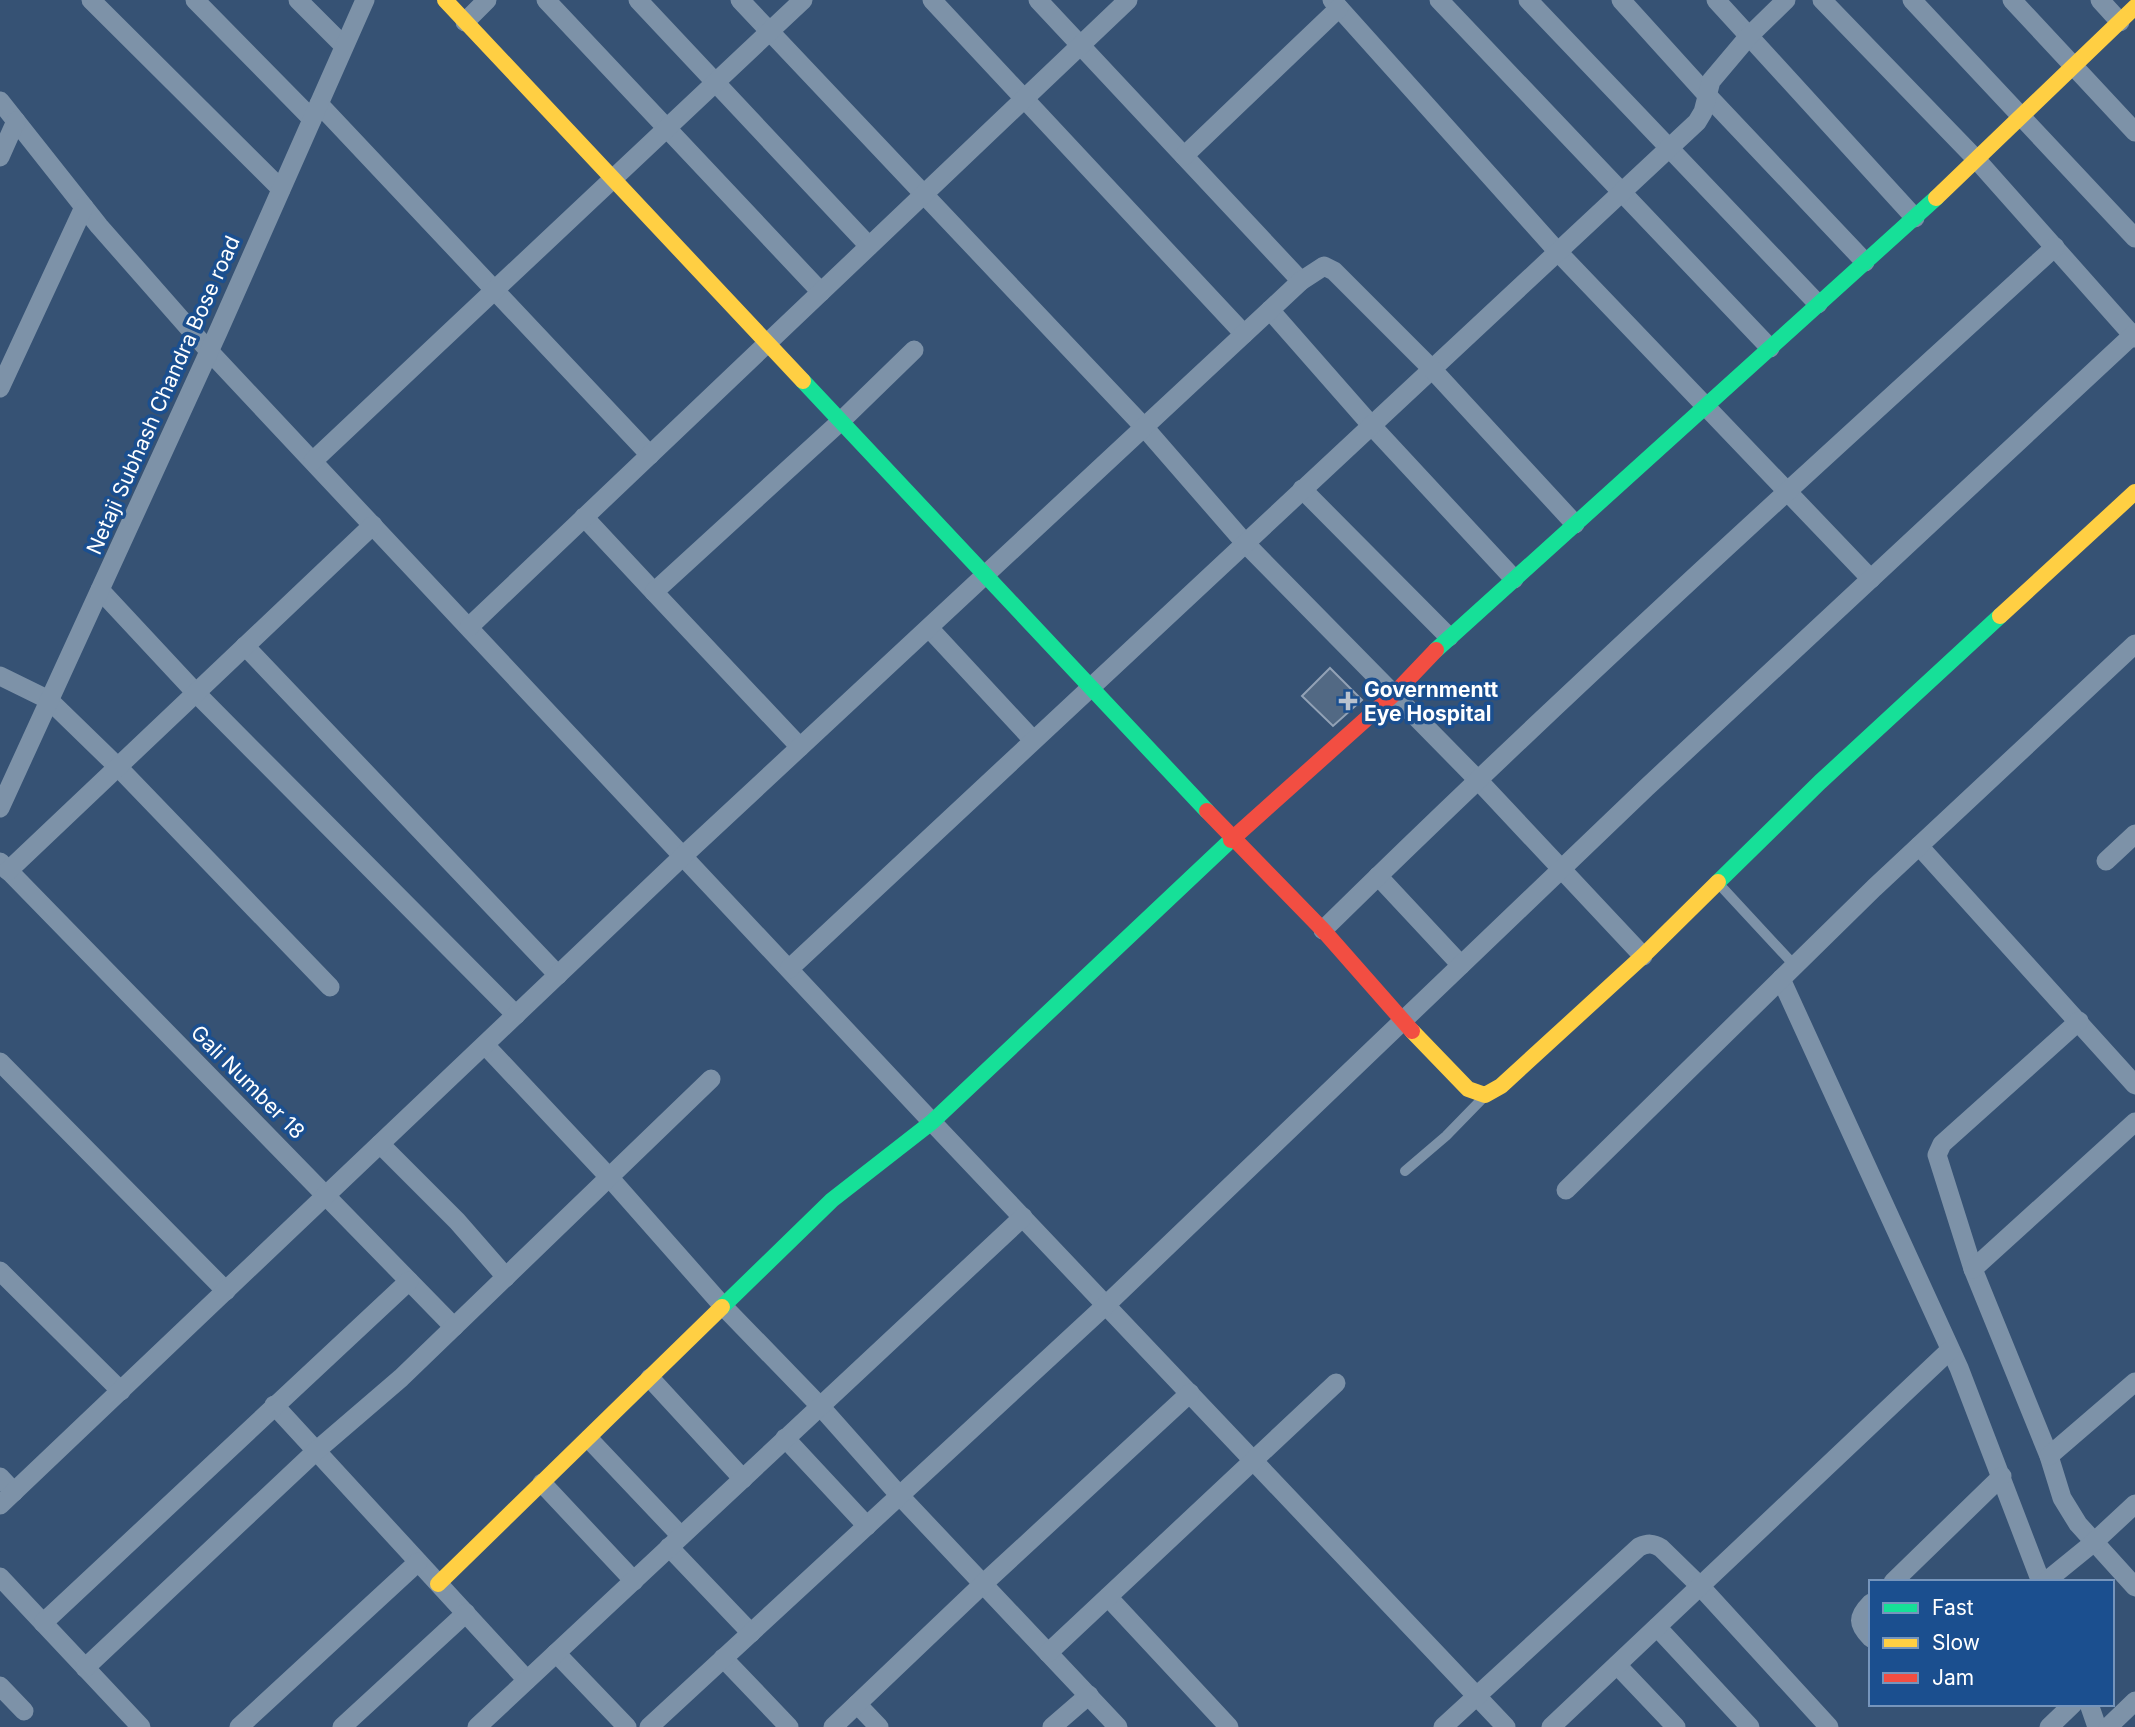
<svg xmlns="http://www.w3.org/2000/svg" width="2135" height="1727" font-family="Inter,sans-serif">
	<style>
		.building { fill: #526984; stroke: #92a2b6; stroke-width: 2 }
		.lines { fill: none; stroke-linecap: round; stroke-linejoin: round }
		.lane { stroke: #7d92a8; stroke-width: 10 }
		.street { stroke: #7d92a8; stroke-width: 19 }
		.fast { stroke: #16e098; stroke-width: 16 }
		.slow { stroke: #ffcf43; stroke-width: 16 }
		.jam { stroke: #f24e42; stroke-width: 16 }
		.poi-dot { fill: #b9c2ce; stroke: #1b4f8f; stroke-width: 2.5 }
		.labels { text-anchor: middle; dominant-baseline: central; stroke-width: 7; stroke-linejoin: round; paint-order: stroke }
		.street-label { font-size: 21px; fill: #fff; stroke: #1b4f8f }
		.poi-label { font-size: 21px; font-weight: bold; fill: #fff; stroke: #1b4f8f; text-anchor: start }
	</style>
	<rect width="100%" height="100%" fill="#365274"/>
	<polygon class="building" points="1330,668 1362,700 1333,726 1302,696"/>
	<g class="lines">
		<g class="lane">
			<polyline points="1718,883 1795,966"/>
			<polyline points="1405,1171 1446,1136 1483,1098"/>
		</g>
		<g class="street">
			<polyline points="91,0 281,189"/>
			<polyline points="195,0 312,119"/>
			<polyline points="298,0 344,46"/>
			<polyline points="546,0 821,292"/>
			<polyline points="638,0 869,246"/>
			<polyline points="740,0 1144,427 1245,543 1477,779 1643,956"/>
			<polyline points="932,0 1244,334"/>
			<polyline points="1038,0 1301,281"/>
			<polyline points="1332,0 1558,252 1871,579"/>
			<polyline points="1439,0 1770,348"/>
			<polyline points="1528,0 1818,304"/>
			<polyline points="1621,0 1707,95 1865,262"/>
			<polyline points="1716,0 1915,218"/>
			<polyline points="1822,0 1976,159 2135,338"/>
			<polyline points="1912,0 2135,238"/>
			<polyline points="2012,0 2135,132"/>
			<polyline points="2100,0 2120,22"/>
			<polyline points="465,22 487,0"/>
			<polyline points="0,101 99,226 209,351 932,1122 1506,1727"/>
			<polyline points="319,104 650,455"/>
			<polyline points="1184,156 1339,8"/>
			<polyline points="0,157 16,121"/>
			<polyline points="1270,310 1371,425 1514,579"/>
			<polyline points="0,388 84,207"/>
			<polyline points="313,461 803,0"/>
			<polyline points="1302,489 1449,637"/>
			<polyline points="584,517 654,592"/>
			<polyline points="100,590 196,693 516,1015"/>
			<polyline points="469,627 1128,0"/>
			<polyline points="929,628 1033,740"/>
			<polyline points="245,646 558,975"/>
			<polyline points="0,676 49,700 118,767 330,987"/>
			<polyline points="800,747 654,592 841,421 914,350"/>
			<polyline points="0,808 218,332 365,0"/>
			<polyline points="1919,846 2135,1085"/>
			<polyline points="2106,861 2135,834"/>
			<polyline points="0,862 454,1327"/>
			<polyline points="8,871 373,525"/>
			<polyline points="1378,876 1461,965"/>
			<path d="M1323,930c238,-234 485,-458 732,-683"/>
			<polyline points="789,969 1697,122 1703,112 1711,81 1749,36 1786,0"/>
			<polyline points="1781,979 1959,1368 2041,1582"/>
			<polyline points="2079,1021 1942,1144 1937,1155 1973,1269 2049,1456 2062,1498 2078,1524 2135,1587"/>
			<polyline points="485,1045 609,1177 722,1305 820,1406 900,1496 1118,1727"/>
			<polyline points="0,1062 226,1291"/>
			<polyline points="380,1144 457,1221 506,1277"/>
			<polyline points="1566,1190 1874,888 2135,644"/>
			<polyline points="1973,1269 2135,1122"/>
			<polyline points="0,1271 121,1391"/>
			<polyline points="650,1378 743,1479"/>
			<polyline points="274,1405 527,1680"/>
			<polyline points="785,1438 867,1526"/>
			<polyline points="589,1439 681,1536"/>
			<polyline points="2049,1456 2135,1382"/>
			<polyline points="0,1477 14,1492"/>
			<polyline points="542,1483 634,1581"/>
			<polyline points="0,1505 683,856 1270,310 1301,281 1324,266 1334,271 1432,369 1575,524"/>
			<polyline points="669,1547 751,1633"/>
			<polyline points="0,1577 141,1727"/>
			<polyline points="1893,1582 2002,1476"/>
			<polyline points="2045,1582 2093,1543 2135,1504"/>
			<polyline points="1108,1597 1229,1727"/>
			<path d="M1871,1603c-14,14 -14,21 0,35"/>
			<polyline points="43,1623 409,1281"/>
			<polyline points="1657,1627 1750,1727"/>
			<polyline points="556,1653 627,1727"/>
			<polyline points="1048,1653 1336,1383"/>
			<polyline points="723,1658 789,1727"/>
			<polyline points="1617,1665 1676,1727"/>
			<polyline points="85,1668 316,1451 401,1378 711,1079"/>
			<polyline points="0,1686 24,1711"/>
			<polyline points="857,1704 879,1727"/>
			<polyline points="2089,1704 2097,1727"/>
			<polyline points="239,1727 418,1562"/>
			<polyline points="342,1727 466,1613"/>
			<polyline points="477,1727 1023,1217"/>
			<polyline points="649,1727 1106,1305 1646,788 2135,333"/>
			<polyline points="833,1727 983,1584 1190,1393"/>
			<polyline points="1052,1727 1089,1695"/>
			<path d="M1443,1727l196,-180c9,-4 14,-4 22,1l39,38 129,141"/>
			<polyline points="1551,1727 1950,1350"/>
			<polyline points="2049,1727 2073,1704"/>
			<polyline points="2108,1727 2135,1701"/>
		</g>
		<g class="fast">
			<polyline points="803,381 1207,811"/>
			<polyline points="1436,650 1936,198"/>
			<polyline points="1718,882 1820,782 2000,616"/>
			<polyline points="722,1307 832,1200 932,1122 1231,840"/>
		</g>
		<g class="slow">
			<polyline points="445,0 803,381"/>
			<polyline points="1936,198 2135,7"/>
			<polyline points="2000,616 2135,492"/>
			<polyline points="1412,1031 1468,1089 1485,1095 1501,1086 1643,956 1718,882"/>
			<polyline points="438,1584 722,1307"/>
		</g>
		<g class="jam">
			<polyline points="1207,811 1323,930 1412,1031"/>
			<polyline points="1231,840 1394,694 1436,650"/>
		</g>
	</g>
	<path class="poi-dot" d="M1344.5 690.5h7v7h7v7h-7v7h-7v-7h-7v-7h7z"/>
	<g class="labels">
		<g class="street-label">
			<text transform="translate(163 395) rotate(-66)">Netaji Subhash Chandra Bose road</text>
			<text transform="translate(248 1082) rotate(45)">Gali Number 18</text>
		</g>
		<g class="poi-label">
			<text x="1364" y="689">Governmentt<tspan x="1364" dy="24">Eye Hospital</tspan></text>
		</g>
	</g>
	<rect x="1869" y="1580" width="245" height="126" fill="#1b4f8f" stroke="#7695bc" stroke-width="2"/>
	<rect x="1883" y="1603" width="35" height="10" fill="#16e098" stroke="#7695bc" stroke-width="2"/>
	<text x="1932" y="1615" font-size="21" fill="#ffffff">Fast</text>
	<rect x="1883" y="1638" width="35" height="10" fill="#ffcf43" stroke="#7695bc" stroke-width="2"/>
	<text x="1932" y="1650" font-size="21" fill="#ffffff">Slow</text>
	<rect x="1883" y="1673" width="35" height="10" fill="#f24e42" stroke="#7695bc" stroke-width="2"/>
	<text x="1932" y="1685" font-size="21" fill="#ffffff">Jam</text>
</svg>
